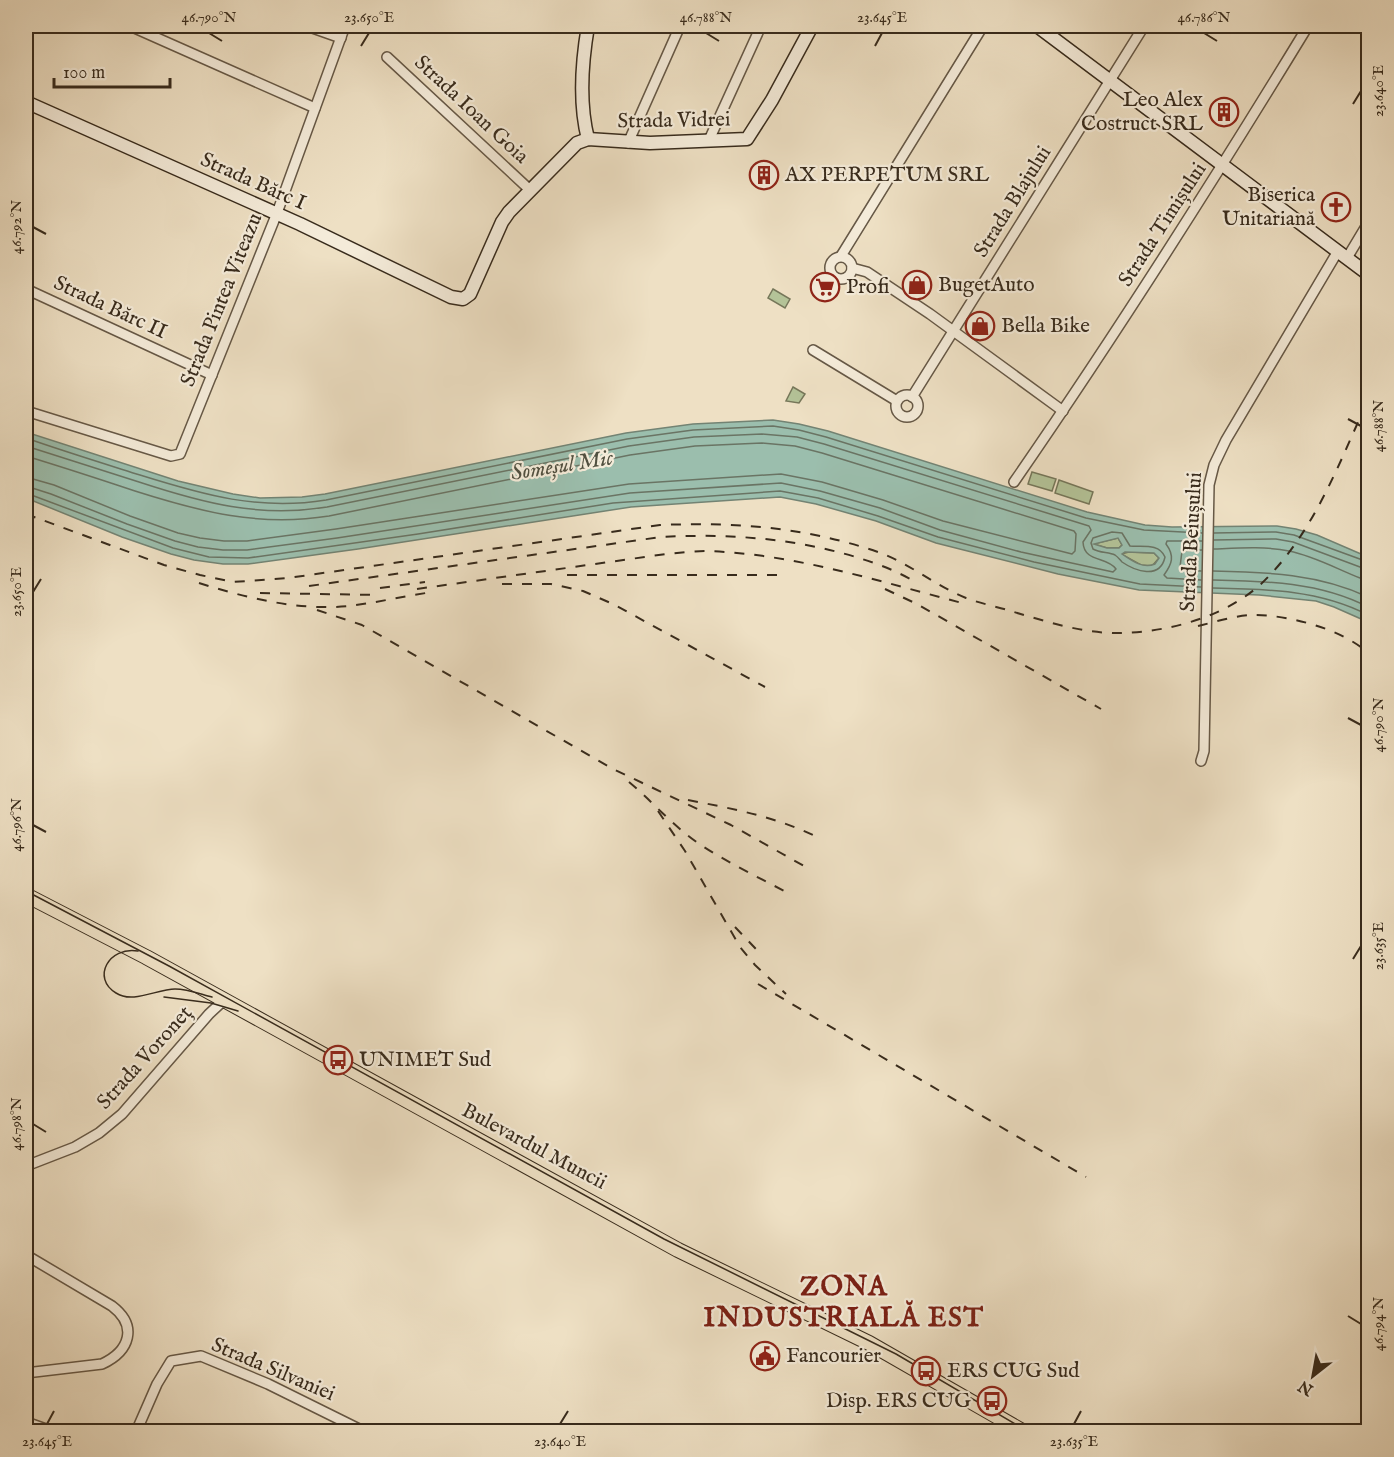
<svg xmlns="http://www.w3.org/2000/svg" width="1394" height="1457" font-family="'IM FELL English',serif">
	<rect width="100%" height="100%" fill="#eee0c4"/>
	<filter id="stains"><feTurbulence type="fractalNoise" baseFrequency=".00333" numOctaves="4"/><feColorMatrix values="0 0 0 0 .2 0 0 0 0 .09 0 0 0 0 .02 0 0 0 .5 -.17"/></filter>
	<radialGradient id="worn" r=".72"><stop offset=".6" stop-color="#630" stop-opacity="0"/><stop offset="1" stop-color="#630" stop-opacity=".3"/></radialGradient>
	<!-- green -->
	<g fill="#b4c398" stroke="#76775a" stroke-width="1.5">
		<polygon points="773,289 790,299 785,308 768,298"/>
		<polygon points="793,387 805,394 799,403 786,401"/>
		<polygon points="1032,472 1056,479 1052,491 1028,484"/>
		<polygon points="1059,480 1093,492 1089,504 1055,493"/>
		<polygon points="1118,538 1122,545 1119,548 1107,548 1093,544"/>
		<polygon points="1129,552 1154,553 1159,558 1152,566 1141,565 1121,554"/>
	</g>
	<!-- water -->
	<path fill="#9bbead" stroke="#738373" stroke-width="1.5" fill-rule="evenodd" d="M 773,420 L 799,424 L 828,431 L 1087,512 L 1145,525 L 1172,527 L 1277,526 L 1296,529 L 1317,535 L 1368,557 L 1368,622 L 1334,607 L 1316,601 L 1259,595 L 1139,590 L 1058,574 L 936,543 L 876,521 L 816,504 L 780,497 L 631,507 L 358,549 L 248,564 L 223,564 L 194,560 L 171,554 L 122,537 L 26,498 L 26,432 L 178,481 L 233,494 L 260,498 L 302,497 L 325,494 L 626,433 L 693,424 ZM 1118,538 L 1122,545 L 1119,548 L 1107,548 L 1094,544 ZM 1125,552 L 1154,553 L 1159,558 L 1155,564 C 1143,569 1132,561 1122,554 Z"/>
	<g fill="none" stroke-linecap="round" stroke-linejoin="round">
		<!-- shore -->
		<g stroke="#6a7464" stroke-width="1.5">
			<path d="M 26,438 C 63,451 102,463 140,475 C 204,495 259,511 326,500 L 627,439 L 693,430 L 773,426 L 799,430 L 826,437 L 1086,518 L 1144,530 L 1202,533"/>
			<path d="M 26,446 C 63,458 101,470 139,482 C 203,503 259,518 327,507 L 629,446 L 694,437 L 762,434 L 797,437 L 824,444 L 1089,526 L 1091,530 L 1083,542 C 1084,563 1107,556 1116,569 L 1113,572 L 1021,552 L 940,530 L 880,508 L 820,491 L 781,483 L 630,493 L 337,538 L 247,550 L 223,550 L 198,547 L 175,541 L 127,524 L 51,494 L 26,486"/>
			<path d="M 26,456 C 62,467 99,479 135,491 C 201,512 259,527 329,516 L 630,455 L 695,446 L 762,443 L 795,446 L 822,453 L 1074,531 L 1076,534 L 1075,551 L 1072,554 L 943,521 L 883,500 L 822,482 L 781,474 L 629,484 L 336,529 L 247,541 L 224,541 L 200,538 L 178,533 L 130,516 L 54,485 L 26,477"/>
			<polyline points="26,493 173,548 209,557 248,558 418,534 613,503 780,491 818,498 878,516 938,537 1034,562 1140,584 1201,587"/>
			<path d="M 1112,532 L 1122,533 L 1130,546 C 1143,547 1159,543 1165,557 C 1160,580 1135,571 1122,562 C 1120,560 1118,557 1115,555 C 1109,552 1100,553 1093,549 L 1091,543 L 1093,538 Z"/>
			<polyline points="1214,533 1276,532 1294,535 1368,562"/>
			<polyline points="1214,540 1276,539 1293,542 1368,570"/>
			<path d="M 1214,549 C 1238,548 1265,546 1289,551 C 1314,556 1337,569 1360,578 L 1368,579"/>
			<polyline points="1201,571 1182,570 1180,567 1182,551 1202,550"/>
			<path d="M 1213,571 C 1267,572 1319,574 1368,597"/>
			<path d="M 1201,580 L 1167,578 L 1164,575 C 1172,564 1175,556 1166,544 L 1167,541 L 1202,541"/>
			<path d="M 1213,580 C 1266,581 1320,582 1368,607"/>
			<path d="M 1213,588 C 1267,589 1320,590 1368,615"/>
		</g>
		<!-- street casing -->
		<g stroke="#665846" stroke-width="12">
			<g id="street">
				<polyline points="130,26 315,108"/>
				<polyline points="307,26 341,38"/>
				<polyline points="387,57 530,190"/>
				<polyline points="709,140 761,26"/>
				<polyline points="628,143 680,26"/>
				<polyline points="841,256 983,26"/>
				<circle cx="841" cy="268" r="11"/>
				<polyline points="1347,258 1368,223"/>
				<polyline points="852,268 867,272 930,314 1063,411"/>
				<polyline points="26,289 212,375"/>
				<polyline points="813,350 897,401"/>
				<circle cx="907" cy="406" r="11"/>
				<polyline points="912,397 1144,26"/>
				<polyline points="26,411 171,456 180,454 277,213 345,26"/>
				<path d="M 1014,482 C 1117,333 1214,180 1308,26"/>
				<polyline points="1201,761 1204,751 1209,485 1214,465 1226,440 1338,251"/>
				<polyline points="26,1166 75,1147 99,1133 122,1114 209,1014 224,1000"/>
				<path d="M 26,1255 L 112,1306 C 138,1326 130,1351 102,1364 L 26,1373"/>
				<polyline points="26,1422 54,1432"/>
				<polyline points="136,1432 157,1384 171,1361 201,1356 268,1384 365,1432"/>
			</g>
		</g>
		<!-- secondary casing -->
		<g stroke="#382b1c" stroke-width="15">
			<g id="secondary">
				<path d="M 588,26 C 582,61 579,104 588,139"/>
				<polyline points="1037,26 1368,274"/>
				<polyline points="26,102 300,224 451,297 463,299 470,294 502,222 509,212 577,143 588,139 650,143 747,139 772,100 812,26"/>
			</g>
		</g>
		<!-- primary casing -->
		<g stroke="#382b1c" stroke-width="16">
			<polyline id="primary" points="26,895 146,957 678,1250 869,1343 1024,1432"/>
		</g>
		<!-- street -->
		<use href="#street" stroke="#f4ebd9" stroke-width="9"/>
		<!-- secondary -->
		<use href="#secondary" stroke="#f4ebd9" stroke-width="12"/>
		<!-- primary -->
		<use href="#primary" stroke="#eee0c4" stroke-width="14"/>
		<!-- tram -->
		<g stroke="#382b1c" stroke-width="1.5">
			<polyline points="26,891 169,966 664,1239 896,1354 1029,1432"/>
			<path d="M 138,951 C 109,946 91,978 116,993 C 133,1004 157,989 175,989 C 188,989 200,994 212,997"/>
			<polyline points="164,997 211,1003 238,1011"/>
		</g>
		<!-- rail -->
		<g stroke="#382b1c" stroke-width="2" stroke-dasharray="10 10" stroke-linecap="butt">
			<path d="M 26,514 L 164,565 L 200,575 L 233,582 L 288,578 L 660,525 C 736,522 805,527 878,552 C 909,563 936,586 966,598 C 982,604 999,607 1014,612 C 1048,622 1085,634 1120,633 C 1172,632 1233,615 1269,576 C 1316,527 1340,461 1368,400"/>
			<polyline points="567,575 777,575"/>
			<path d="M 199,583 C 247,598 298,611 349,606 C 374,603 400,597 426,593"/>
			<polyline points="502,584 551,584 583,591 613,604 765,687"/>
			<path d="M 309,586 L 661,537 C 733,533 806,539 874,563 C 889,568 903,575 916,582"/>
			<polyline points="380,588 425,582"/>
			<path d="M 417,589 L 666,554 C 680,553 694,551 707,551 C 796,554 881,582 966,604"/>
			<polyline points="885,589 917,604 1101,709"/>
			<polyline points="260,593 380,595"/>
			<polyline points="317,610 362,625 613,769 731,825 804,866"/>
			<path d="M 1198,626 C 1215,622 1236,615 1254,615 C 1289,615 1342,629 1368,653"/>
			<path d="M 629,782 C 653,802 672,825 698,843 C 726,862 758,877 788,893"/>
			<path d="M 688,800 C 734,809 778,817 821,839"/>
			<polyline points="658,811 685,851 740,947 755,965 786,994"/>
			<polyline points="735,927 756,949"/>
			<polyline points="758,984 1086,1177"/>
		</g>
	</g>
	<!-- ticks -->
	<path fill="none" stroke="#382b1c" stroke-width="2" d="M 209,33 L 222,41M 706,33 L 719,41M 1204,33 L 1217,41M 361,46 L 369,33M 875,46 L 882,33M 1353,104 L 1361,91M 33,227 L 46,234M 1348,419 L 1361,426M 33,592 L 41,579M 1348,718 L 1361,725M 33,825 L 46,832M 1353,959 L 1361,946M 33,1124 L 46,1132M 1348,1316 L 1361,1324M 47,1424 L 54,1411M 560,1424 L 568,1411M 1074,1424 L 1081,1411"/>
	<!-- icons -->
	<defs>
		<g id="building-ring" transform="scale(1.5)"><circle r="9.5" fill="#f4ebd9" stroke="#8f2418" stroke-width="1.5"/><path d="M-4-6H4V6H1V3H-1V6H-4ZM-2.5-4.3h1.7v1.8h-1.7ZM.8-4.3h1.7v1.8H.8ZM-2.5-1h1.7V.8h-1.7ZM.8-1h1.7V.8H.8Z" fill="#8f2418"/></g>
		<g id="church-ring" transform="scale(1.5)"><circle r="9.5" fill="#f4ebd9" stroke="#8f2418" stroke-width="1.5"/><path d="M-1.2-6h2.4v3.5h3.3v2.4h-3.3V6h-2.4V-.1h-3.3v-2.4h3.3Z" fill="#8f2418"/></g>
		<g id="shop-ring" transform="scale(1.5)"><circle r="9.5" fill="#f4ebd9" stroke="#8f2418" stroke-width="1.5"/><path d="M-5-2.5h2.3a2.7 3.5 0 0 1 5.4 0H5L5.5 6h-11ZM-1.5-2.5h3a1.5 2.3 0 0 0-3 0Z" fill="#8f2418"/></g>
		<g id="supermarket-ring" transform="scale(1.5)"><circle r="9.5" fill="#f4ebd9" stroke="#8f2418" stroke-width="1.5"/><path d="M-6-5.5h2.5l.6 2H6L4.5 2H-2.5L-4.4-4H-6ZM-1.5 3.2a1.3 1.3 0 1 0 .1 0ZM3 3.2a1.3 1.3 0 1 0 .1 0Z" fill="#8f2418"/></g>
		<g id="bus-ring" transform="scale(1.5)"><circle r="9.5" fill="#f4ebd9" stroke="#8f2418" stroke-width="1.5"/><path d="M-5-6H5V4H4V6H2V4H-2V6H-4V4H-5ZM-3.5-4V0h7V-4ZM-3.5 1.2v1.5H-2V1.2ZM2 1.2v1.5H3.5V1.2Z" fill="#8f2418"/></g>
		<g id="civic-ring" transform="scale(1.5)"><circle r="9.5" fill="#f4ebd9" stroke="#8f2418" stroke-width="1.5"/><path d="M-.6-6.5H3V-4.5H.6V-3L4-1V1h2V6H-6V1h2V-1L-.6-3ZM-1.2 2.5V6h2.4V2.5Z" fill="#8f2418"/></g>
	</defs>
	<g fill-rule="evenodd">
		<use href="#building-ring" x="1224" y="112"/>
		<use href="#building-ring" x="764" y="175"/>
		<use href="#church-ring" x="1336" y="207"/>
		<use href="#shop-ring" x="917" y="285"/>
		<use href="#supermarket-ring" x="825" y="287"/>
		<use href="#shop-ring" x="980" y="326"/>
		<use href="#bus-ring" x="338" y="1060"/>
		<use href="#civic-ring" x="765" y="1356"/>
		<use href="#bus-ring" x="926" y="1371"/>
		<use href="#bus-ring" x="992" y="1401"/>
	</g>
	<g text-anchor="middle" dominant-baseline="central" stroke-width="4.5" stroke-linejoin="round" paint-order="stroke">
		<!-- poi labels -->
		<g font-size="21" fill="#382b1c" stroke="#f4ebd9" text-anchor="start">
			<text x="1203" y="100" text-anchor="end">Leo Alex<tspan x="1203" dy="24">Costruct SRL</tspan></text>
			<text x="785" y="175">AX PERPETUM SRL</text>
			<text x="1315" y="195" text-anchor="end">Biserica<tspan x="1315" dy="24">Unitariană</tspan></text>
			<text x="938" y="285">BugetAuto</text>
			<text x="846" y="287">Profi</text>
			<text x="1001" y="326">Bella Bike</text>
			<text x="359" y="1060">UNIMET Sud</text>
			<text x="786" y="1356">Fancourier</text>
			<text x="947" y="1371">ERS CUG Sud</text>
			<text x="971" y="1401" text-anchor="end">Disp. ERS CUG</text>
		</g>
		<!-- street labels -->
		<g font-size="21" fill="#382b1c" stroke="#f4ebd9">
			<text transform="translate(471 110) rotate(43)">Strada Ioan Goia</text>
			<text transform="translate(674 121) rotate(-1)">Strada Vidrei</text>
			<text transform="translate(253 182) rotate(24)">Strada Bărc I</text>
			<text transform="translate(1013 202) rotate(-58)">Strada Blajului</text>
			<text transform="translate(1163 225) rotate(-57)">Strada Timișului</text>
			<text transform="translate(222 300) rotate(-68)">Strada Pintea Viteazu</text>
			<text transform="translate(110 308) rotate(25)">Strada Bărc II</text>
			<text transform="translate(1192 542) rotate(-87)">Strada Beiușului</text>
			<text transform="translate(145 1058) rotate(-48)">Strada Voroneț</text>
			<text transform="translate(534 1147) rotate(28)">Bulevardul Muncii</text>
			<text transform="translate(273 1370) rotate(23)">Strada Silvaniei</text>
		</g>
		<!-- water labels -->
		<g font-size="22" font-style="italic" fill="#515040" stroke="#f4ebd9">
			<text transform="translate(562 466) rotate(-9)">Someșul Mic</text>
		</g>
		<!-- district labels -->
		<g font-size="27" font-weight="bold" letter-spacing="1.5" fill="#7a1f14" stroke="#f4ebd9">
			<text x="844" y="1288">ZONA<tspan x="844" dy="31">INDUSTRIALĂ EST</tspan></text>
		</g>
	</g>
	<!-- margin -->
	<rect width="1394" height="1457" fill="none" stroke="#eee0c4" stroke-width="66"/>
	<!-- north arrow -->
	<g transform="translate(1313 1376) rotate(211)" stroke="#f4ebd9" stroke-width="4.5" paint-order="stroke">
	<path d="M0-4.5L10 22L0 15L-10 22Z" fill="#382b1c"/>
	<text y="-9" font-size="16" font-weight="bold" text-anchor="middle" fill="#382b1c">N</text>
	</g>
	<!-- scale -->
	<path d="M54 78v9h116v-9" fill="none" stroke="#382b1c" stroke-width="3"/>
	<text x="63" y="78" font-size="18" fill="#382b1c" stroke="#f4ebd9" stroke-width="4.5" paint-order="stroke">100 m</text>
	<rect x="33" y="33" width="1328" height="1391" fill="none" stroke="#382b1c" stroke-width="2"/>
	<g font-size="15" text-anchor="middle" fill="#382b1c">
		<text x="209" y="22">46.790°N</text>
		<text x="369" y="22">23.650°E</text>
		<text x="706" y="22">46.788°N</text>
		<text x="882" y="22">23.645°E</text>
		<text x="1204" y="22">46.786°N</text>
		<text transform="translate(1378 91) rotate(-90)" y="5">23.640°E</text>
		<text transform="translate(16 227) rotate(-90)" y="5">46.792°N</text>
		<text transform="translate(1378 426) rotate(-90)" y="5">46.788°N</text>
		<text transform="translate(16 592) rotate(-90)" y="5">23.650°E</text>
		<text transform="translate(1378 725) rotate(-90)" y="5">46.790°N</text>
		<text transform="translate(16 825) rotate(-90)" y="5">46.796°N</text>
		<text transform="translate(1378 946) rotate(-90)" y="5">23.635°E</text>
		<text transform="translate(16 1124) rotate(-90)" y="5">46.798°N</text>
		<text transform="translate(1378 1324) rotate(-90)" y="5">46.794°N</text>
		<text x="47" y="1446">23.645°E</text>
		<text x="560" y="1446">23.640°E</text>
		<text x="1074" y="1446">23.635°E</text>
	</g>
	<rect width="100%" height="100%" filter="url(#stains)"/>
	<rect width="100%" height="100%" fill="url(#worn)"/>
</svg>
